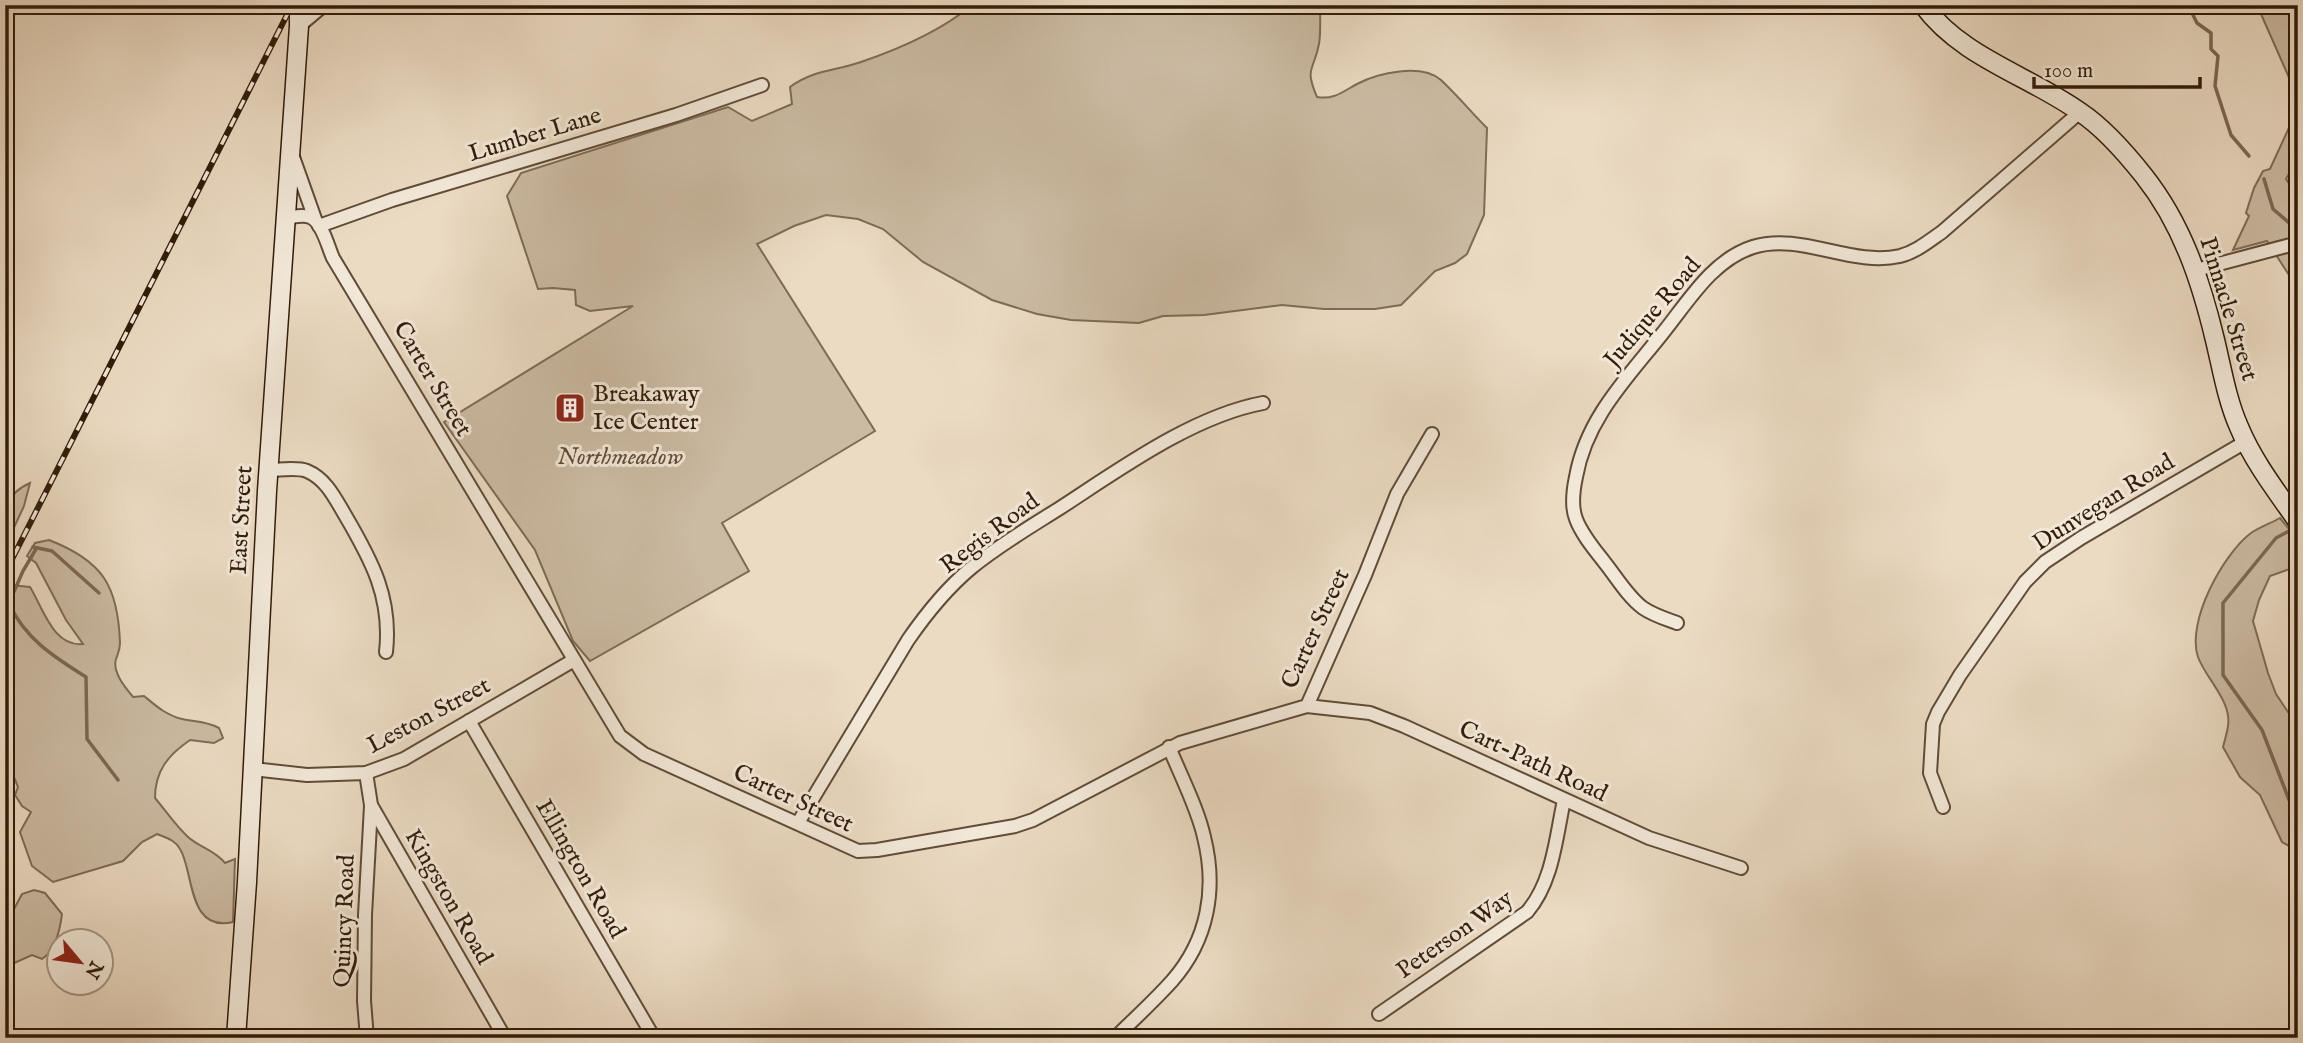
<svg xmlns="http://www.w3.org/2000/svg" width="2303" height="1043" font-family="'IM FELL English',serif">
	<rect width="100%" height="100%" fill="#ebdbc3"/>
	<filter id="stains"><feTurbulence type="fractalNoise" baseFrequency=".00286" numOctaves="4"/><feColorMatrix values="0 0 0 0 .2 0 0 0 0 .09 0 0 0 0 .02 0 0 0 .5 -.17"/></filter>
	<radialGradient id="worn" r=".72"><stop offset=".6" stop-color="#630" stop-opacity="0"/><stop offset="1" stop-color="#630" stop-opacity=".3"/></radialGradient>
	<!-- green -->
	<g fill="#cbbba3" stroke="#7e6c56" stroke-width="2">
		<path d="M 972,5 L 1320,5 C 1320,18 1321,32 1319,44 C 1314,71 1304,67 1317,97 C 1334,100 1342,92 1357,84 C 1378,73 1421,63 1441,80 C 1456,94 1472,113 1487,128 L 1484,215 L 1467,254 L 1455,263 L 1435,271 L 1401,305 L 1375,309 L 1324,309 L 1282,305 L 1204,315 L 1163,316 L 1139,323 L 1071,320 L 1037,314 L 992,300 L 923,262 L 883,229 L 858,219 L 826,215 L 794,226 L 757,244 L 875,431 L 722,523 L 749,571 L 590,661 L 573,641 L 535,550 L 444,422 L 633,306 L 590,311 L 576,305 L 575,290 L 553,288 L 538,289 L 507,196 L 521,173 L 728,107 L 752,121 L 792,104 L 790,87 C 813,70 835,71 861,62 C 899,49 941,31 972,5 Z"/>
		<polygon points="2257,5 2298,5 2298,98"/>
		<polygon points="2298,108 2298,158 2286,179 2298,197 2298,289 2267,241 2233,250 2249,216 2246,213 2254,188 2263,171 2270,169"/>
		<path d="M 30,483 L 24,506 L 5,547 C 5,519 0,496 30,483 Z"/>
		<path d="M 2280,518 L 2298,540 L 2298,566 L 2270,576 L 2259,600 L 2253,621 L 2268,673 L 2276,694 L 2292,718 L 2298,743 L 2298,851 L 2282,842 L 2260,795 L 2240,777 L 2223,747 C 2225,740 2227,733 2228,726 C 2232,701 2206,679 2198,657 C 2186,622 2223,554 2251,533 C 2260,527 2271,523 2280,518 Z"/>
		<path d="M 49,540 C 103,561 118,586 120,643 C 120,650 118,653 116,659 C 112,672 125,687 133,697 L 144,696 C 156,706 166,715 182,719 C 195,722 206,721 219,728 L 223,738 L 214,743 L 190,740 C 168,755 155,771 155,798 C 166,811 175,825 188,837 C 199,847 216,851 225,863 L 235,859 L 233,922 C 187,933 194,871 180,849 C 175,840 167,838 157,834 L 142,842 L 123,861 L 53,882 L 32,866 L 20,832 L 31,812 L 22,806 L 15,795 L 18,787 L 5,755 L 5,594 L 11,585 L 30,587 C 43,608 53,647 83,644 L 66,620 L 36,563 L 27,556 L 35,543 Z"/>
		<path d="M 34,890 L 45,893 L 62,914 C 60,930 56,950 42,959 L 32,955 L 12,964 L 5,964 L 5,926 L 22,894 Z"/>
	</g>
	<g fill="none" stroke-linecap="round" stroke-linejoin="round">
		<!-- stream -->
		<g stroke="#7b6853" stroke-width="3.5">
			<polyline points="2195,5 2192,13 2197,23 2211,33 2211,49 2218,56 2215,86 2231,135 2249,156"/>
			<polyline points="2264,179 2273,209 2294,227"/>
			<polyline points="2291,530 2276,538 2223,603 2223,675 2262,730 2298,823"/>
			<polyline points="5,532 9,536"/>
			<polyline points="33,547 52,551 99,593"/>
			<path d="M 36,549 L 23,571 L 9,603 C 24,638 54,657 86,677 L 87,739 L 118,780"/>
		</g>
		<!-- street casing -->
		<g stroke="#604c38" stroke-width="16">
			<g id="street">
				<polyline points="299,26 324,5"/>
				<polyline points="293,157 315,219"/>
				<path d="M 286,218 C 293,217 303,214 310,217 C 322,221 328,247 333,258 L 620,736 L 644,754 L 858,851 L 877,850 L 1015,826 L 1033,820 L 1180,743 L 1307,706 L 1365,575 L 1397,494 L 1432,434"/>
				<polyline points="319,226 392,200 676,115 762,85"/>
				<polyline points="2196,270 2298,243"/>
				<path d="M 269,470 C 280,470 297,467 307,471 C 326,479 335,498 345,515 C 372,561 392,598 386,652"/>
				<path d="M 1677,623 C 1666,619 1653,615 1643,608 C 1628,597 1617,578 1605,563 C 1595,550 1582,535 1576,519 C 1571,506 1573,491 1576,477 C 1586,419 1627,378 1662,334 C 1688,302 1712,260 1753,247 C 1801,232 1851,267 1900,256 C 1916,252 1929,241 1942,232 L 2080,112"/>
				<polyline points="1307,706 1370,713 1404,726 1649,838 1741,868"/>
				<polyline points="469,721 654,1038"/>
				<polyline points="253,769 307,775 366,773 404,759 574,660"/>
				<polyline points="366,773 371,805 505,1038"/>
				<polyline points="1943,807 1930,773 1933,724 1938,712 1960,675 2025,582 2045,562 2081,538 2247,441"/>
				<path d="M 798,823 L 908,640 C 926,614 947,588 971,568 C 999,545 1030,527 1060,508 C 1120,469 1193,416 1263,403"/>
				<path d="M 1379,1014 L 1527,912 C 1553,882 1556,837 1564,800"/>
				<polyline points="367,1038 364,1001 365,915 371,806"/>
				<path d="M 1115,1038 C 1134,1019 1154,1001 1172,981 C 1208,940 1217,889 1204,837 C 1198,809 1180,774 1169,747"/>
			</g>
		</g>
		<!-- secondary casing -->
		<g stroke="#311c09" stroke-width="21">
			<g id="secondary">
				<path d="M 1923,5 C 1962,58 2028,75 2080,112 C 2104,128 2125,152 2144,176 C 2182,224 2201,281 2215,340 C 2222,369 2227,400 2239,427 C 2253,461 2277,492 2298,522"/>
				<polyline points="236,1038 247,882 267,491 299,26 299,5"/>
			</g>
		</g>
		<!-- street -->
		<use href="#street" stroke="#f2e8d8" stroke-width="12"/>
		<!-- secondary -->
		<use href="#secondary" stroke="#f2e8d8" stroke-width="18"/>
		<!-- rail casing -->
		<g stroke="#311c09" stroke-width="6">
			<polyline id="rail" points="5,573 292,5"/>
		</g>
		<!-- rail -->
		<use href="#rail" stroke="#f2e8d8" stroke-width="3.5" stroke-dasharray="10" stroke-linecap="butt"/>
	</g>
	<!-- icons -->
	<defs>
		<g id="building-square" transform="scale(1.575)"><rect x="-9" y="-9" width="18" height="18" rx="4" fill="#8f2418" stroke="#f2e8d8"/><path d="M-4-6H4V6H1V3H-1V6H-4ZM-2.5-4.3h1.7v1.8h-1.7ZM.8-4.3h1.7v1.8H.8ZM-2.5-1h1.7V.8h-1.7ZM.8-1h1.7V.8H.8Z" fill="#fff"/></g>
	</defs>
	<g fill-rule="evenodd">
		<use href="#building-square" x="570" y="408"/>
	</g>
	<g text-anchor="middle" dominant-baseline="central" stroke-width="6" stroke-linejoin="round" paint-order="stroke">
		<!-- street labels -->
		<g font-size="24" fill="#311c09" stroke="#f2e8d8">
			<text transform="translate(535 135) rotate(-17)">Lumber Lane</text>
			<text transform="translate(2228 309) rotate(73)">Pinnacle Street</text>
			<text transform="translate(1653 313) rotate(-50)">Judique Road</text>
			<text transform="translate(432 379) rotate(59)">Carter Street</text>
			<text transform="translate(2104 503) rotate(-32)">Dunvegan Road</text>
			<text transform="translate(242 520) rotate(-87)">East Street</text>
			<text transform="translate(990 534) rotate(-37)">Regis Road</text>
			<text transform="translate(1316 629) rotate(-65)">Carter Street</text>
			<text transform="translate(429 716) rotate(-28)">Leston Street</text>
			<text transform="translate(1533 762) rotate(25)">Cart-Path Road</text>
			<text transform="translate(793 799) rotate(25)">Carter Street</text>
			<text transform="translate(580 869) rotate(60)">Ellington Road</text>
			<text transform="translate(448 897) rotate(60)">Kingston Road</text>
			<text transform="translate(345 921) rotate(-88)">Quincy Road</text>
			<text transform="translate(1455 935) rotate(-35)">Peterson Way</text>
		</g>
		<!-- poi labels -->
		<g font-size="24" fill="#311c09" stroke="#f2e8d8" text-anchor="start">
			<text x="593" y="394">Breakaway<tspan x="593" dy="28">Ice Center</tspan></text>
		</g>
		<!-- park labels -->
		<g font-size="24" font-style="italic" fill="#5f4c37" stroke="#f2e8d8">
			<text x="620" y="457">Northmeadow</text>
		</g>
	</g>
	<!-- margin -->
	<rect width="2303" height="1043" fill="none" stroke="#ebdbc3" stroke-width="28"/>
	<rect x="7" y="7" width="2289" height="1029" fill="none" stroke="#311c09" stroke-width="3.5"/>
	<rect x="14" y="14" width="2275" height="1015" fill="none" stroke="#311c09" stroke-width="2"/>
	<!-- north arrow -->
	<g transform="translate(80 962) rotate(119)"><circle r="33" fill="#f2e8d8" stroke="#a59685" stroke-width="2"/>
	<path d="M0-5L12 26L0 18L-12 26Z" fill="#8f2418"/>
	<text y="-10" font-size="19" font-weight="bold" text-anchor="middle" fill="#311c09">N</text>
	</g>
	<!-- scale -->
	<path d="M2034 77v10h166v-10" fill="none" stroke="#311c09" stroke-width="3.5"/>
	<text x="2044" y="77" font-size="21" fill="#311c09" stroke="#f2e8d8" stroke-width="5" paint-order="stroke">100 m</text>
	<rect width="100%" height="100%" filter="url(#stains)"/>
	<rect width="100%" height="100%" fill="url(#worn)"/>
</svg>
